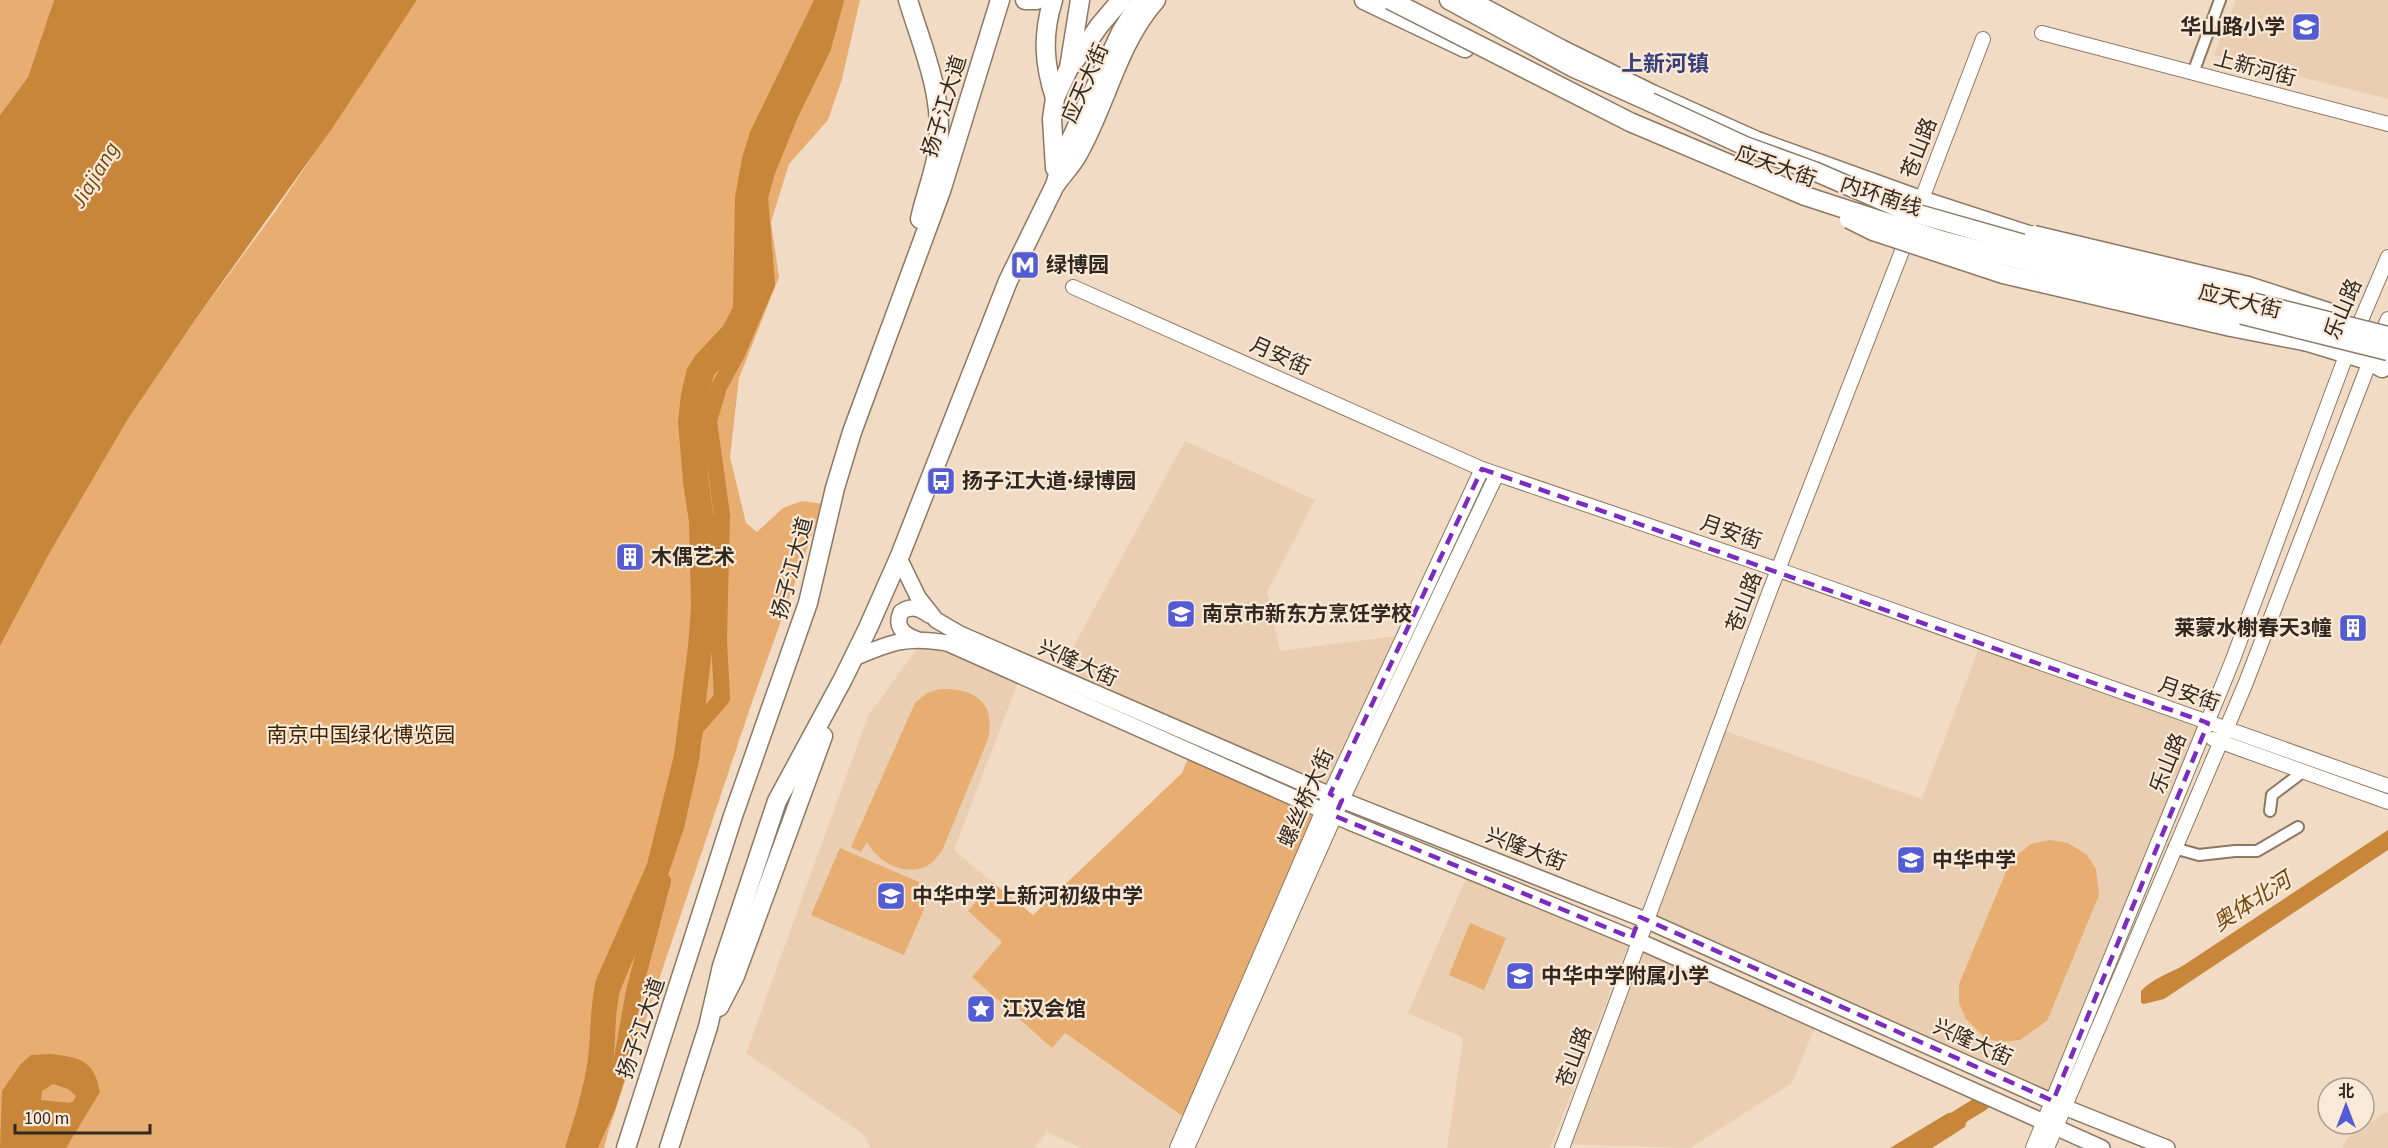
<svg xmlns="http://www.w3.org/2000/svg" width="2388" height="1148" font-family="'Source Sans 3','Noto Sans SC',sans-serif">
	<rect width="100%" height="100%" fill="#f2dbc4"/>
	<!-- built -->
	<g fill="#eaceb2">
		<polygon points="2236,0 2388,0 2388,99 2214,55"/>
		<polygon points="1185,441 1315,500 1267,592 1280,651 1403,635 1416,641 1342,800 1057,677"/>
		<polygon points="924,639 1020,677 954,850 992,882 968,911 1002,942 1052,1048 1064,1033 1197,1126 1187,1148 1081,1148 1047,1132 1034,1148 871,1148 863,1134 746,1053 868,716"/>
		<polygon points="1981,642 2208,723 2052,1103 1648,921 1719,729 1922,799"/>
		<polygon points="1469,871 1631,939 1550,1148 1447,1148 1463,1038 1408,1013"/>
		<polygon points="1639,942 1817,1022 1792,1083 1690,1148 1564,1144"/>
		<polygon points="2388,1111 2388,1148 2342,1148 2347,1139"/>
	</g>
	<!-- green -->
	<g fill="#e8ae71">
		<polygon points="0,0 54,0 28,77 0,115"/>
		<polygon points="417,0 860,0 842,79 828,120 789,164 771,222 779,277 739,378 730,457 746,523 757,532 783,508 802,501 823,504 752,702 609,1129 604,1148 0,1148 0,646 49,554 128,419 193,323 277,209"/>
		<path d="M 940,689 C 974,688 996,701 988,739 L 942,851 C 937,857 932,864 925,867 C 902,876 877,861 867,842 L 861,852 L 851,847 L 915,703 L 927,693 Z"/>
		<polygon points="1191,751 1323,810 1188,1120 1065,1033 1052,1048 972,977 1002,942 968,911 992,882 1033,915 1182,773"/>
		<polygon points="2050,840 2068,843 2087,855 2096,869 2099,895 2047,1021 2020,1040 2003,1042 1986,1039 1966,1019 1959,1003 1959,984 2011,860 2031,844"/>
		<polygon points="840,848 933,888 904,955 811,915"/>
		<polygon points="1470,923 1506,938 1484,990 1449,975"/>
	</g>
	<!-- water -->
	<g fill="#c8863a" fill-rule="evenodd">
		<polygon points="54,0 417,0 333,127 193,323 128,419 49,554 0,646 0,115 28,77"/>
		<path d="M 814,0 L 844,0 L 817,51 L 774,144 L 767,167 L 760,201 L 760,303 L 756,319 L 743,345 L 714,375 L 707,400 L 704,423 L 708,477 L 714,518 L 717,607 L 699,761 L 684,828 L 666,881 L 620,991 C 614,1016 616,1041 613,1066 C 608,1094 600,1121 592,1148 L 565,1148 C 574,1119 584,1089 588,1058 C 591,1032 590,1006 596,980 L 647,864 L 674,755 L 688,647 L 691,607 L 689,522 L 683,482 L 678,422 L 681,394 L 687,369 L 695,356 L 723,326 L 733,307 L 735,197 L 742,158 L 750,132 Z"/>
		<path d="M 2388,830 L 2388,850 L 2164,999 L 2144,1004 L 2141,1003 L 2141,991 C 2152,979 2170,973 2184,965 Z"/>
		<path d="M 50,1054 C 80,1057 94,1060 100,1092 L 66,1148 L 0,1148 L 2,1091 L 20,1065 L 31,1055 ZM 53,1084 L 68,1089 L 76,1096 L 74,1101 L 69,1103 L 41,1100 L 42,1091 Z"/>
		<polygon points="1969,1112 1965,1127 1932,1148 1890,1148 1948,1113"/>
	</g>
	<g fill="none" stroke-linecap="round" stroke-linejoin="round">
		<!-- river -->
		<g stroke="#c8863a" stroke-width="16">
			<polyline points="694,736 696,728 722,698 719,640 722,515 709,421 719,387 737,354 767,284 760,197 767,172 791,113 823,48 836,0"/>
			<polyline points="1951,1122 1982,1103"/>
			<polyline points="589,1148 608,1106 621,1064 634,991 663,881"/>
		</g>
		<!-- minor casing -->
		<g stroke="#8c7863" stroke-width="14">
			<g id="minor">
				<polyline points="2193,73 2220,0"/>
				<polyline points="2270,811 2272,795 2304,771"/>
				<polyline points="2174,848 2199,855 2235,851 2257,851 2298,827"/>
			</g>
		</g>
		<!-- tertiary casing -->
		<g stroke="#8c7863" stroke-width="16">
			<g id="tertiary">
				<polyline points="2042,33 2388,124"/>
				<polyline points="1918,209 1983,39"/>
				<polyline points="1073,287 1482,469 1779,570 2388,786"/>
				<polyline points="2213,739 2388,802"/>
				<polyline points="1177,1148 1330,794 1482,469"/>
				<polyline points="1187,1148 1342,800 1497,474"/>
				<polyline points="1562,1148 1769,593 1909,233"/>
				<polyline points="2033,1148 2232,662 2347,353 2388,257"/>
				<polyline points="2047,1148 2245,685 2370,361 2388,319"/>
			</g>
		</g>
		<!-- secondary casing -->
		<g stroke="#8c7863" stroke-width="18">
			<g id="secondary">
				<polyline points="899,558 918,597 936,620 960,634 1342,800 1648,921 2064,1107 2167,1148"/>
				<path d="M 916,639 C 902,634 895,626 901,612 C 911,605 920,608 929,615"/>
				<path d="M 854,658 C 891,642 907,636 947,643 L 1335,816 L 1632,938 L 2102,1148"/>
			</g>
		</g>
		<!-- primary casing -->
		<g stroke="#8c7863" stroke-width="21">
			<g id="primary">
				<polyline points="1364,0 1465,48"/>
				<polyline points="1469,0 1561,49 1652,94 1757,141 1912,197 2047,241"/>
				<path d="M 1056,184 C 1063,174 1073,164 1078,154 C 1107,103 1117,44 1156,0"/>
				<polyline points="2298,339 2370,361 2382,368"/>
			</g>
		</g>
		<!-- trunk casing -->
		<g stroke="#8c7863" stroke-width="21">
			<g id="trunk">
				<path d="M 908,0 C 923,49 944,95 938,148 C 935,172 925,195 920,219"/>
				<polyline points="1025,0 1037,0"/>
				<path d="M 1053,0 C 1042,35 1044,64 1055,98"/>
				<polyline points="1449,0 1574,68 1650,102"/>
				<polyline points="1072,65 1099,26 1121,0"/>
				<polyline points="1055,168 1052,119 1055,98 1069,68 1080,0"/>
				<polyline points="2248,286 2337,315"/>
				<polyline points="2231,327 2314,343"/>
				<polyline points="2370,361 2388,366"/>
				<polyline points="719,1007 735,976 823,736"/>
				<polyline points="626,1148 733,816 808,603 835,488 852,432 941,191 1000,0"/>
				<polyline points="669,1148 708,1027 722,966 777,801 843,679 868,628 899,558 1008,281 1055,185 1064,154 1121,32 1141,0"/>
			</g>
		</g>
		<!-- minor -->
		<use href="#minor" stroke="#fff" stroke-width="10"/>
		<!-- tertiary -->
		<use href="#tertiary" stroke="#fff" stroke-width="14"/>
		<!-- secondary -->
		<use href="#secondary" stroke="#fff" stroke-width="15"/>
		<!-- primary -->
		<use href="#primary" stroke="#fff" stroke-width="18"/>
		<!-- trunk -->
		<use href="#trunk" stroke="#fff" stroke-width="18"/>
		<!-- trunk-bridge casing -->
		<g stroke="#8c7863" stroke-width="21" stroke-linecap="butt">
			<g id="trunk-bridge">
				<polyline points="1390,0 1630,122 1805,196 1944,241 2388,351"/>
				<polyline points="1650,102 1745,146 1814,171 1904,210 2059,254 2388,336"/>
				<polyline points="1849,219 1873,231 2003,274 2231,327"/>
				<polyline points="2034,235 2248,286"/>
			</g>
		</g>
		<!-- trunk-bridge -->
		<use href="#trunk-bridge" stroke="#fff" stroke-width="18"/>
	</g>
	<!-- marked area -->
	<path fill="none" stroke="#7b2cbf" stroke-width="4.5" stroke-dasharray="12 8" stroke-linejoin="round" d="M 1482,469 L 2208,723 L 2053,1101 L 1640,917 L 1632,938 L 1335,816 L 1342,800 L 1330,794 Z"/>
	<!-- icons -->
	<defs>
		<g id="school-square" transform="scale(1.5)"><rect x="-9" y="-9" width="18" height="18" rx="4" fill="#535cd3" stroke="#fbe9d7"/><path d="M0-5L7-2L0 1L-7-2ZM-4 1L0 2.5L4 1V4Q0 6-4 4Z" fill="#fff"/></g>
		<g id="metro-square" transform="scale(1.5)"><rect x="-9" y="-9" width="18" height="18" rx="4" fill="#535cd3" stroke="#fbe9d7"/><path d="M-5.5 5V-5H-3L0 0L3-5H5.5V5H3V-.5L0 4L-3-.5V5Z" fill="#fff"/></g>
		<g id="bus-square" transform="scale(1.5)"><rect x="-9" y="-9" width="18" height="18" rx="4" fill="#535cd3" stroke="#fbe9d7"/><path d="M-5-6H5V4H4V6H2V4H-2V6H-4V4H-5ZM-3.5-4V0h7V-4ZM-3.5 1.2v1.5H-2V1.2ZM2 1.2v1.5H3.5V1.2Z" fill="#fff"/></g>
		<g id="building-square" transform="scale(1.5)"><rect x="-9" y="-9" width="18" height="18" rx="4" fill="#535cd3" stroke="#fbe9d7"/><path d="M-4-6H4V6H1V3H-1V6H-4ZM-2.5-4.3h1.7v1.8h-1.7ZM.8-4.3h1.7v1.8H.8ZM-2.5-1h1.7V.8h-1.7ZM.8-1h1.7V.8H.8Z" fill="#fff"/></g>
		<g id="sight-square" transform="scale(1.5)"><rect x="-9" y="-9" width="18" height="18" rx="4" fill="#535cd3" stroke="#fbe9d7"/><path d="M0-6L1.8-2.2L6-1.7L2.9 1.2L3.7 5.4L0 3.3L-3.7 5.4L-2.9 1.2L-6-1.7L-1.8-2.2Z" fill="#fff"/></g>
	</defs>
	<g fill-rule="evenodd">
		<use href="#school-square" x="2306" y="27"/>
		<use href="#metro-square" x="1025" y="265"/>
		<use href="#bus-square" x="941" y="481"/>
		<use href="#building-square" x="630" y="557"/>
		<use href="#school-square" x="1181" y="614"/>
		<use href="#building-square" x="2353" y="628"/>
		<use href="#school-square" x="1911" y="860"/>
		<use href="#school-square" x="891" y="896"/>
		<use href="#school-square" x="1520" y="976"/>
		<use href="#sight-square" x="981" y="1009"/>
	</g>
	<g text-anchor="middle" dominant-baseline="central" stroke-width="4.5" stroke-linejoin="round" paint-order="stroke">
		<!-- poi labels -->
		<g font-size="21" font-weight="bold" fill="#312920" stroke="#fbe9d7" text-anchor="start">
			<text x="2285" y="27" text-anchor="end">华山路小学</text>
			<text x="1046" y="265">绿博园</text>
			<text x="962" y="481">扬子江大道·绿博园</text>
			<text x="651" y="557">木偶艺术</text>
			<text x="1202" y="614">南京市新东方烹饪学校</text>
			<text x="2332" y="628" text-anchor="end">莱蒙水榭春天3幢</text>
			<text x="1932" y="860">中华中学</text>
			<text x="912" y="896">中华中学上新河初级中学</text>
			<text x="1541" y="976">中华中学附属小学</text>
			<text x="1002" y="1009">江汉会馆</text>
		</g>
		<!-- street labels -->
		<g font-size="21" fill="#312920" stroke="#fbe9d7">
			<text transform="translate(2255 68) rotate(15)">上新河街</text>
			<text transform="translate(1085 83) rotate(-66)">应天大街</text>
			<text transform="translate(944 106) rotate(-73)">扬子江大道</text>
			<text transform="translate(1919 148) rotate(-69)">苍山路</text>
			<text transform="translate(1776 166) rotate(20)">应天大街</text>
			<text transform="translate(1881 196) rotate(18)">内环南线</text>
			<text transform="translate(2240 301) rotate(14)">应天大街</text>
			<text transform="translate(2343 309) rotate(-67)">乐山路</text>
			<text transform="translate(1280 356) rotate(24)">月安街</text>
			<text transform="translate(1731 532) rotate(19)">月安街</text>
			<text transform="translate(792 568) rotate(-75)">扬子江大道</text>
			<text transform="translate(1744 602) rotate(-69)">苍山路</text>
			<text transform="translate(1078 663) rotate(24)">兴隆大街</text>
			<text transform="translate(2189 694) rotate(19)">月安街</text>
			<text transform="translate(2168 763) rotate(-68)">乐山路</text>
			<text transform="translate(1306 798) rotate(-66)">螺丝桥大街</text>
			<text transform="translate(1526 849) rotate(21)">兴隆大街</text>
			<text transform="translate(641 1028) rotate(-71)">扬子江大道</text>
			<text transform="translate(1973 1042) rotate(24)">兴隆大街</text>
			<text transform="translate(1574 1057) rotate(-70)">苍山路</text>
		</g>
		<!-- park labels -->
		<g font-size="21" fill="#402504" stroke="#fbe9d7">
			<text x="361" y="735">南京中国绿化博览园</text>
		</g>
		<!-- neighbourhood labels -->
		<g font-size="22" font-weight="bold" fill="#373f7a" stroke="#fbe9d7">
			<text x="1665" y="64">上新河镇</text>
		</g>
		<!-- water labels -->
		<g font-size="22" font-style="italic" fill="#74470d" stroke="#fbe9d7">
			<text transform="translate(95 175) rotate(-59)">Jiajiang</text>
			<text transform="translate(2252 902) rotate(-33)">奥体北河</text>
		</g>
	</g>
	<!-- north arrow -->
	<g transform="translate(2346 1106)"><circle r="28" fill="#fbe9d7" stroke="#aa9c8e" stroke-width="1.5"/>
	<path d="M0-4.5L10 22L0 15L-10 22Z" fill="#535cd3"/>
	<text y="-9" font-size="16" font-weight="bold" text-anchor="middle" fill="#312920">北</text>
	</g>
	<!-- scale -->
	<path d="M15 1124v9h135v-9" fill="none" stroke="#312920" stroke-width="3"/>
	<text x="24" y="1124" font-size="18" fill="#312920" stroke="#fbe9d7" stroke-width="4.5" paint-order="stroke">100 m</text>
</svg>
